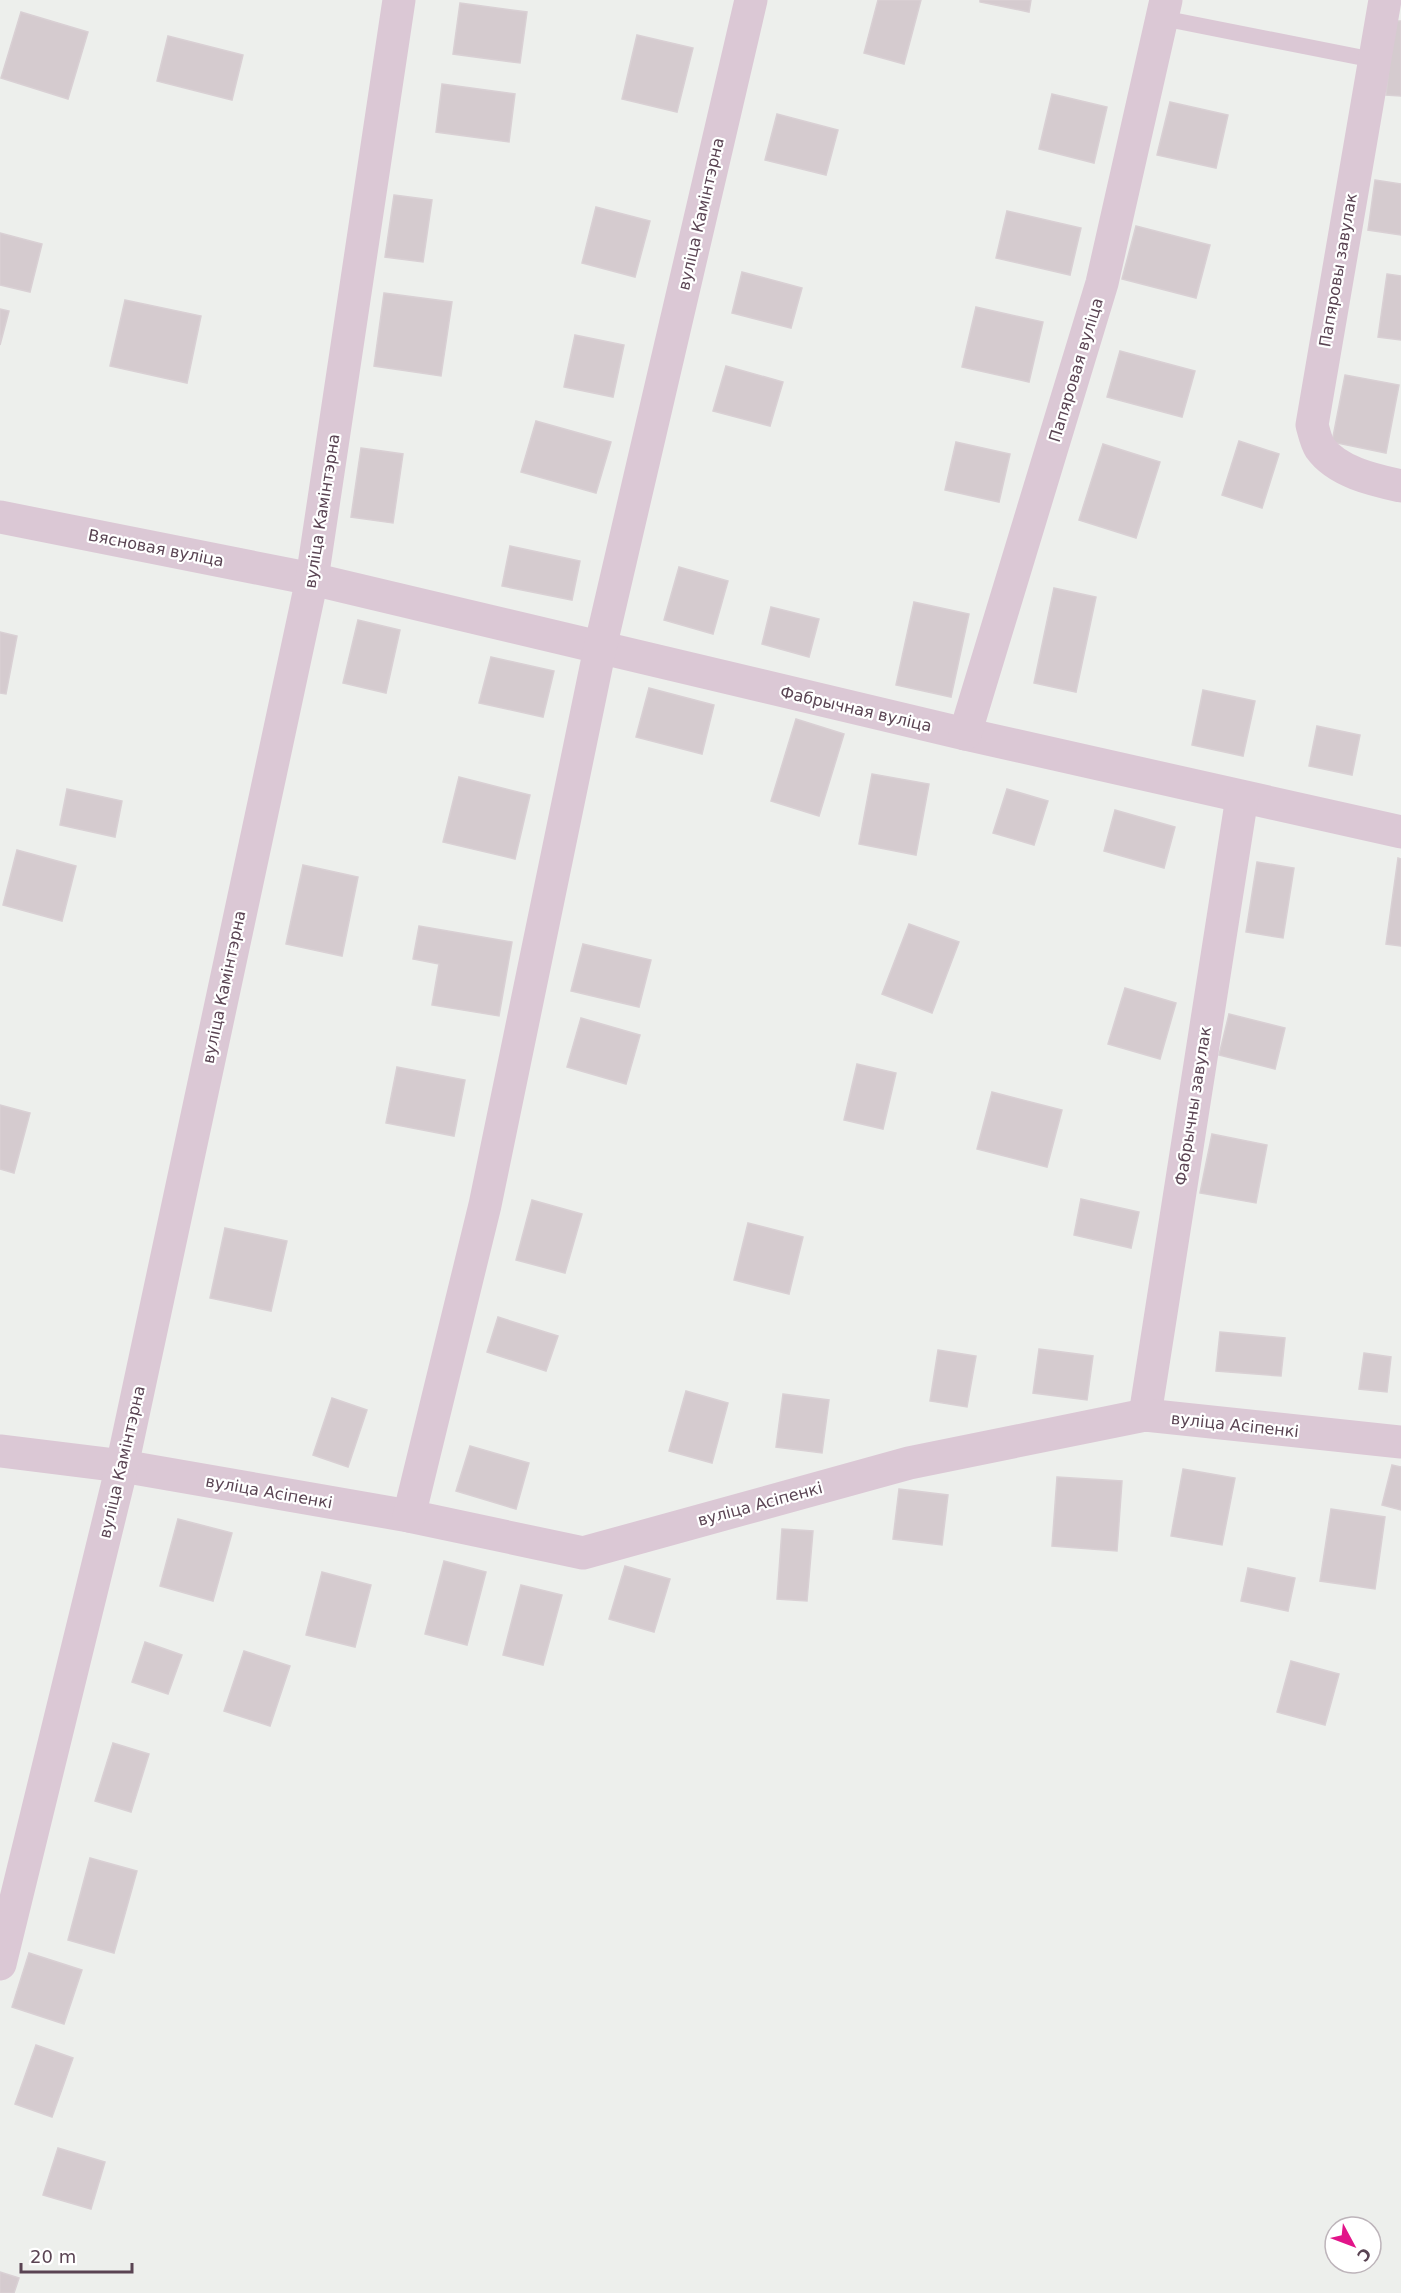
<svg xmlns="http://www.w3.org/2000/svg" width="1401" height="2293" font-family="'DejaVu Sans',sans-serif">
	<rect width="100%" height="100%" fill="#edefec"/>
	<!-- building -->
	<g fill="#d5cbcf" stroke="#d9d0d4" stroke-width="1.5">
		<polygon points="878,0 921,0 904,64 864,53"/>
		<polygon points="980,0 1031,0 1029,12 980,2"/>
		<polygon points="460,3 527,12 520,63 453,54"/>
		<polygon points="21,12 88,32 68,99 1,78"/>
		<polygon points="1394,21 1401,21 1401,96 1386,95"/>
		<polygon points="637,35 693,48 677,112 622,99"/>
		<polygon points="168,36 243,55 232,100 157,81"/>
		<polygon points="442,84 515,94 509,142 436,132"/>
		<polygon points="1052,94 1107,107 1094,163 1039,149"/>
		<polygon points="1170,102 1228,115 1216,168 1157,155"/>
		<polygon points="777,114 838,130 826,175 765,160"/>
		<polygon points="1375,180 1401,184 1401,235 1368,230"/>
		<polygon points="394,195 432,200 423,262 385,257"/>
		<polygon points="596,207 650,221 635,277 582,263"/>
		<polygon points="1007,211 1081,228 1070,275 996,258"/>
		<polygon points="1136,226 1210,245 1196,298 1122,279"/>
		<polygon points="0,233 42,244 30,292 0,285"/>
		<polygon points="742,272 802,288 791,328 732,313"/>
		<polygon points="1387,274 1401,276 1401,340 1378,337"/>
		<polygon points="384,293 452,302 441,376 374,366"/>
		<polygon points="125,300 201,316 187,383 110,366"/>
		<polygon points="976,307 1043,322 1029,382 962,367"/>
		<polygon points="0,309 9,311 0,345"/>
		<polygon points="575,335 624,345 613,397 564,387"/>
		<polygon points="1120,351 1195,371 1182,417 1107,397"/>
		<polygon points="726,366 783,382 770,426 713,411"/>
		<polygon points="1345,375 1399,385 1386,453 1332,442"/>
		<polygon points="536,421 611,442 596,493 521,472"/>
		<polygon points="1239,441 1279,454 1262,508 1222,495"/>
		<polygon points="956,442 1010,454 999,502 945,490"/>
		<polygon points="1103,444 1160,462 1136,538 1079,520"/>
		<polygon points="361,448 403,454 393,523 351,517"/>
		<polygon points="510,546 580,561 572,600 502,586"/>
		<polygon points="679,567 728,581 713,634 664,620"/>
		<polygon points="1054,588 1096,597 1076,692 1034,683"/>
		<polygon points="914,602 969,614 951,697 896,685"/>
		<polygon points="771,607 819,619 809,657 762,644"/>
		<polygon points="358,620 400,630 386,693 343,683"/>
		<polygon points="0,632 17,636 6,694 0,693"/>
		<polygon points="491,657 554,671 543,717 479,703"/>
		<polygon points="649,688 714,705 702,754 636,737"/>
		<polygon points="1203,690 1255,701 1243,756 1192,745"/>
		<polygon points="796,719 844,734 819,816 771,801"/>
		<polygon points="1317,726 1360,735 1352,775 1309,766"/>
		<polygon points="872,774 929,784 916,855 859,844"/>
		<polygon points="459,777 530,795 515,859 443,842"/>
		<polygon points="67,789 122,801 115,837 60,825"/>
		<polygon points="1007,789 1048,801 1034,845 993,833"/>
		<polygon points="1115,810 1175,827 1164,868 1104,851"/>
		<polygon points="17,850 76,866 62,921 3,905"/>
		<polygon points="1398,858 1401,859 1401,946 1386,944"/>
		<polygon points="1257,862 1294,868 1283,938 1246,932"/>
		<polygon points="303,865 358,877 342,956 286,944"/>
		<polygon points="909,924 959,942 932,1013 882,994"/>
		<polygon points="419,926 512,942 499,1016 432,1005 439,964 413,959"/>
		<polygon points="583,944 651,960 639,1007 571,991"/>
		<polygon points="1125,988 1176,1003 1160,1059 1108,1044"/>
		<polygon points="1229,1014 1285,1028 1275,1069 1219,1055"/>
		<polygon points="581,1018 640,1035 626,1084 567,1067"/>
		<polygon points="857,1064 896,1073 883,1129 844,1120"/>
		<polygon points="397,1067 465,1080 454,1136 386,1123"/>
		<polygon points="992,1092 1062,1110 1047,1167 977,1149"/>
		<polygon points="0,1105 30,1113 14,1173 0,1169"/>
		<polygon points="1212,1134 1267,1145 1256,1203 1200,1193"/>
		<polygon points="1081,1199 1139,1212 1131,1248 1074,1235"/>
		<polygon points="532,1200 582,1214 565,1273 516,1260"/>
		<polygon points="748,1223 803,1237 789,1294 734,1280"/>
		<polygon points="225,1228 287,1241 271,1311 210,1298"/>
		<polygon points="498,1317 558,1336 546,1371 487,1352"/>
		<polygon points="1220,1332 1285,1338 1281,1376 1216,1371"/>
		<polygon points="1039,1349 1093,1356 1087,1400 1033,1393"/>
		<polygon points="938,1350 976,1356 967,1407 930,1401"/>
		<polygon points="1364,1353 1391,1357 1387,1392 1359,1389"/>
		<polygon points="686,1391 728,1403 712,1463 669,1451"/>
		<polygon points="783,1394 829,1400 822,1453 776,1447"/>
		<polygon points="332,1398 367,1410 348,1467 313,1455"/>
		<polygon points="470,1446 529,1463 516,1509 456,1491"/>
		<polygon points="1392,1465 1401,1467 1401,1510 1382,1505"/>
		<polygon points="1183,1469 1235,1478 1222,1545 1171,1536"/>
		<polygon points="1057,1477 1122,1481 1117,1551 1052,1546"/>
		<polygon points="899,1489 948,1495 942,1545 893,1539"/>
		<polygon points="1331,1509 1385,1517 1375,1589 1320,1581"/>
		<polygon points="178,1519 232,1533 213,1601 160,1586"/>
		<polygon points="782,1529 813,1531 807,1601 777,1599"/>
		<polygon points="444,1561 486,1572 467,1645 425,1634"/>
		<polygon points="625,1566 670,1579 654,1632 609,1619"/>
		<polygon points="1248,1568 1295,1578 1288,1611 1241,1601"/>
		<polygon points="322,1572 371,1585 355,1647 306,1635"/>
		<polygon points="521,1585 562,1595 543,1665 503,1655"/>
		<polygon points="145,1642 182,1655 168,1694 132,1682"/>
		<polygon points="244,1651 290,1666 270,1726 224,1711"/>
		<polygon points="1291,1661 1339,1674 1325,1725 1277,1712"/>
		<polygon points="113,1743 149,1754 131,1812 95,1801"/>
		<polygon points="90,1858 137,1871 114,1953 68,1940"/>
		<polygon points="29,1953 82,1970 64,2024 12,2007"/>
		<polygon points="36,2045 73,2058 52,2117 15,2104"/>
		<polygon points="58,2148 105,2162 91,2209 43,2195"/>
		<polygon points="0,2272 19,2278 14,2293 0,2293"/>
	</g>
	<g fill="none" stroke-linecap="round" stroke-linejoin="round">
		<!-- lane -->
		<polyline stroke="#dbc8d5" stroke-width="16" points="1162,18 1374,60"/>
		<!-- street -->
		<g stroke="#dbc8d5" stroke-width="33">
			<path d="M 1385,0 L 1312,425 C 1314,432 1316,442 1320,448 C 1337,472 1374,480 1401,486"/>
			<polyline points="0,517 312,579 965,734 1401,832"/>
			<polyline points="965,734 1102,283 1166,0"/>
			<polyline points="1145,1415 1242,797"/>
			<polyline points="0,1451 122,1466 409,1516 583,1553 909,1463 1145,1415 1401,1442"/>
			<polyline points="409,1516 485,1205 600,648 751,0"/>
			<polyline points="0,1964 122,1466 312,579 399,0"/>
		</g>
	</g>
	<g text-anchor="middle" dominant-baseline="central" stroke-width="4.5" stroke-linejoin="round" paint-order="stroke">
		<!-- street labels -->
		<g font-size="16" fill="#5a4453" stroke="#fff">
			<text transform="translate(701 214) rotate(-77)">вуліца Камінтэрна</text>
			<text transform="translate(1338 270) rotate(-80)">Папяровы завулак</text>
			<text transform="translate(1076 370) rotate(-73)">Папяровая вуліца</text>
			<text transform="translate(322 511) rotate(-81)">вуліца Камінтэрна</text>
			<text transform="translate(156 548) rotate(11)">Вясновая вуліца</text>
			<text transform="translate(856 709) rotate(13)">Фабрычная вуліца</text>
			<text transform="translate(224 987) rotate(-78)">вуліца Камінтэрна</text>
			<text transform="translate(1193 1106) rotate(-81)">Фабрычны завулак</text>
			<text transform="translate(1235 1425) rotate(6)">вуліца Асіпенкі</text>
			<text transform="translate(122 1462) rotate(-77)">вуліца Камінтэрна</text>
			<text transform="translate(269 1492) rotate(10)">вуліца Асіпенкі</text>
			<text transform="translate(760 1504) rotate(-15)">вуліца Асіпенкі</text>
		</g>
	</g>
	<!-- north arrow -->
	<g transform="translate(1353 2245) rotate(131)"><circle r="28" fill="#ffffff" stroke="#bdb4ba" stroke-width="1.5"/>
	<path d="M0-4.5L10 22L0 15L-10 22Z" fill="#e21489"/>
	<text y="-9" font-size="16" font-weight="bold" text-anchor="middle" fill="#5a4453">С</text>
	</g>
	<!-- scale -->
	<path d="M21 2263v9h111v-9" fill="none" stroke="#5a4453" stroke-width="3"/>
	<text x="30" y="2263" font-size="18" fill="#5a4453" stroke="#ffffff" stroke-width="4.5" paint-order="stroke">20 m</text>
</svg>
